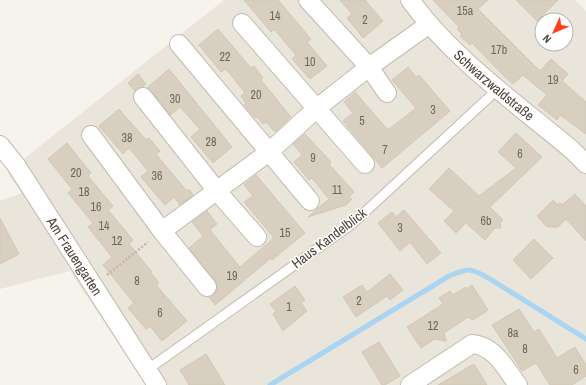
<svg xmlns="http://www.w3.org/2000/svg" width="586" height="385" font-family="'Archivo Narrow',sans-serif">
	<rect width="100%" height="100%" fill="#f6f3ec"/>
	<!-- residential -->
	<path fill="#eae5da" fill-rule="evenodd" d="M 224,0 L 575,0 L 586,11 L 586,385 L 146,385 L 70,271 L 0,289 L 0,201 L 22,193 L 8,174 L 16,165 ZM 542,20 L 566,20 L 566,44 L 542,44 Z"/>
	<g fill="none" stroke-linecap="round" stroke-linejoin="round">
		<!-- stream -->
		<path stroke="#a9d4f2" stroke-width="5" d="M 270,385 L 449,276 C 470,267 471,268 490,279 L 586,339"/>
	</g>
	<!-- building -->
	<g fill="#d8cfc1" stroke="#d3c7b4">
		<polygon points="244,0 278,0 311,39 307,42 327,66 310,79 292,59 296,55 274,29 271,32"/>
		<polygon points="340,0 365,0 383,21 363,38 347,18 352,14"/>
		<polygon points="433,0 488,0 478,9 540,71 551,59 568,74 562,81 586,102 586,134 560,115 557,120 538,105 547,95 523,75 513,84 506,78 472,43 470,45 460,36 462,34 457,29 459,27"/>
		<polygon points="516,0 558,0 537,21"/>
		<polygon points="218,29 251,68 254,66 263,78 261,80 291,117 275,132 266,122 263,124 257,117 255,118 244,105 246,103 241,96 245,93 226,69 221,72 199,45"/>
		<polygon points="408,67 416,77 419,75 450,111 382,168 343,121 353,113 344,102 355,92 388,130 416,108 392,80"/>
		<polygon points="169,69 232,147 213,163 191,137 200,129 180,107 170,115 147,88"/>
		<polygon points="138,74 146,84 135,91 128,83"/>
		<polygon points="119,109 146,140 149,138 160,151 156,154 159,158 187,191 189,189 193,195 180,205 174,197 165,205 141,177 148,171 129,148 123,154 99,126"/>
		<polygon points="516,133 542,157 490,207 503,220 500,223 501,228 495,228 485,240 466,223 456,233 444,221 454,211 429,189 449,168 479,196 516,168 498,152"/>
		<polygon points="305,134 331,162 329,164 354,192 349,197 352,199 346,205 308,217 329,199 312,178 309,180 294,162 302,155 293,144"/>
		<polygon points="67,143 91,173 88,176 113,206 108,210 133,240 129,244 152,272 151,273 159,283 156,285 187,321 162,341 150,326 146,329 128,308 134,303 103,265 112,257 88,227 93,223 68,193 72,189 48,159"/>
		<polygon points="256,175 305,233 272,260 271,258 215,305 209,297 217,291 216,283 189,248 203,236 192,222 207,211 217,224 210,230 240,267 274,238 244,202 253,196 244,185"/>
		<polygon points="575,194 586,206 586,241 566,219 558,227 547,227 537,216 553,200 558,205 560,203 562,205"/>
		<polygon points="404,210 441,253 427,264 410,242 400,251 378,223 392,212 396,217"/>
		<polygon points="0,218 19,254 0,264"/>
		<polygon points="534,239 553,258 531,279 513,260"/>
		<polygon points="390,274 403,290 390,300 387,296 356,317 343,297 362,285 367,292"/>
		<polygon points="472,285 488,310 473,320 468,317 444,333 446,341 435,339 421,348 407,327 443,304 439,298 450,291 453,295 466,287 467,289"/>
		<polygon points="295,286 305,300 301,303 307,311 283,331 273,314 276,311 270,304"/>
		<polygon points="519,309 534,332 539,329 557,358 575,347 586,365 586,376 572,385 550,385 536,363 522,371 492,325"/>
		<polygon points="379,342 400,376 385,385 382,385 362,352"/>
		<polygon points="206,354 225,385 189,385 180,370"/>
		<polygon points="474,364 487,385 438,385"/>
	</g>
	<g fill="none" stroke-linecap="round" stroke-linejoin="round">
		<!-- lane casing -->
		<g stroke="#c2bbae" stroke-width="11">
			<polyline id="lane" points="147,370 352,224 498,89"/>
		</g>
		<!-- street casing -->
		<g stroke="#c2bbae" stroke-width="20">
			<g id="street">
				<polyline points="308,0 369,67 387,93"/>
				<path id="s1" d="M 410,0 C 453,59 516,103 572,150 L 586,164"/>
				<polyline points="242,23 365,164"/>
				<polyline points="179,44 310,201"/>
				<polyline points="143,97 217,191 257,237"/>
				<polyline points="91,135 162,231 207,287"/>
				<path id="s2" d="M 0,145 L 16,165 L 157,385"/>
				<polyline points="162,231 269,152 317,108 369,67 428,25"/>
				<path d="M 410,385 L 472,344 C 495,346 505,368 518,385"/>
			</g>
		</g>
		<!-- path -->
		<polyline stroke="#c4b79f" stroke-width="2.5" stroke-dasharray="2 2" stroke-linecap="butt" points="107,275 148,242"/>
		<!-- lane -->
		<use href="#lane" stroke="#fff" stroke-width="9"/>
		<!-- street -->
		<use href="#street" stroke="#fff" stroke-width="18"/>
	</g>
	<g text-anchor="middle" dominant-baseline="central" stroke-width="3" stroke-linejoin="round" paint-order="stroke">
		<!-- number labels -->
		<g font-size="12" fill="#6e675b">
			<text x="465" y="11">15a</text>
			<text x="275" y="16">14</text>
			<text x="365" y="20">2</text>
			<text x="499" y="50">17b</text>
			<text x="225" y="57">22</text>
			<text x="310" y="62">10</text>
			<text x="553" y="80">19</text>
			<text x="256" y="95">20</text>
			<text x="175" y="99">30</text>
			<text x="433" y="110">3</text>
			<text x="362" y="121">5</text>
			<text x="127" y="138">38</text>
			<text x="211" y="142">28</text>
			<text x="385" y="150">7</text>
			<text x="520" y="154">6</text>
			<text x="313" y="158">9</text>
			<text x="76" y="173">20</text>
			<text x="157" y="176">36</text>
			<text x="337" y="190">11</text>
			<text x="84" y="192">18</text>
			<text x="96" y="207">16</text>
			<text x="486" y="221">6b</text>
			<text x="104" y="226">14</text>
			<text x="400" y="228">3</text>
			<text x="285" y="233">15</text>
			<text x="117" y="241">12</text>
			<text x="232" y="276">19</text>
			<text x="137" y="281">8</text>
			<text x="359" y="301">2</text>
			<text x="289" y="307">1</text>
			<text x="160" y="313">6</text>
			<text x="433" y="326">12</text>
			<text x="513" y="333">8a</text>
			<text x="525" y="349">8</text>
			<text x="576" y="370">6</text>
		</g>
		<!-- street labels -->
		<g font-size="14" fill="#4b4439" stroke="#fff">
			<text stroke="none"><textPath href="#s1" startOffset="120">Schwarzwaldstraße</textPath></text>
			<text transform="translate(329 238) rotate(-37)">Haus Kandelblick</text>
			<text stroke="none"><textPath href="#s2" startOffset="134">Am Frauengarten</textPath></text>
		</g>
	</g>
	<!-- north arrow -->
	<g transform="translate(554 32) rotate(226)"><circle r="19" fill="#ffffff" stroke="#b7b4b0"/>
	<path d="M0-3L7 15L0 10L-7 15Z" fill="#fc3f1d"/>
	<text y="-6" font-size="11" font-weight="bold" text-anchor="middle" fill="#4b4439">N</text>
	</g>
</svg>
